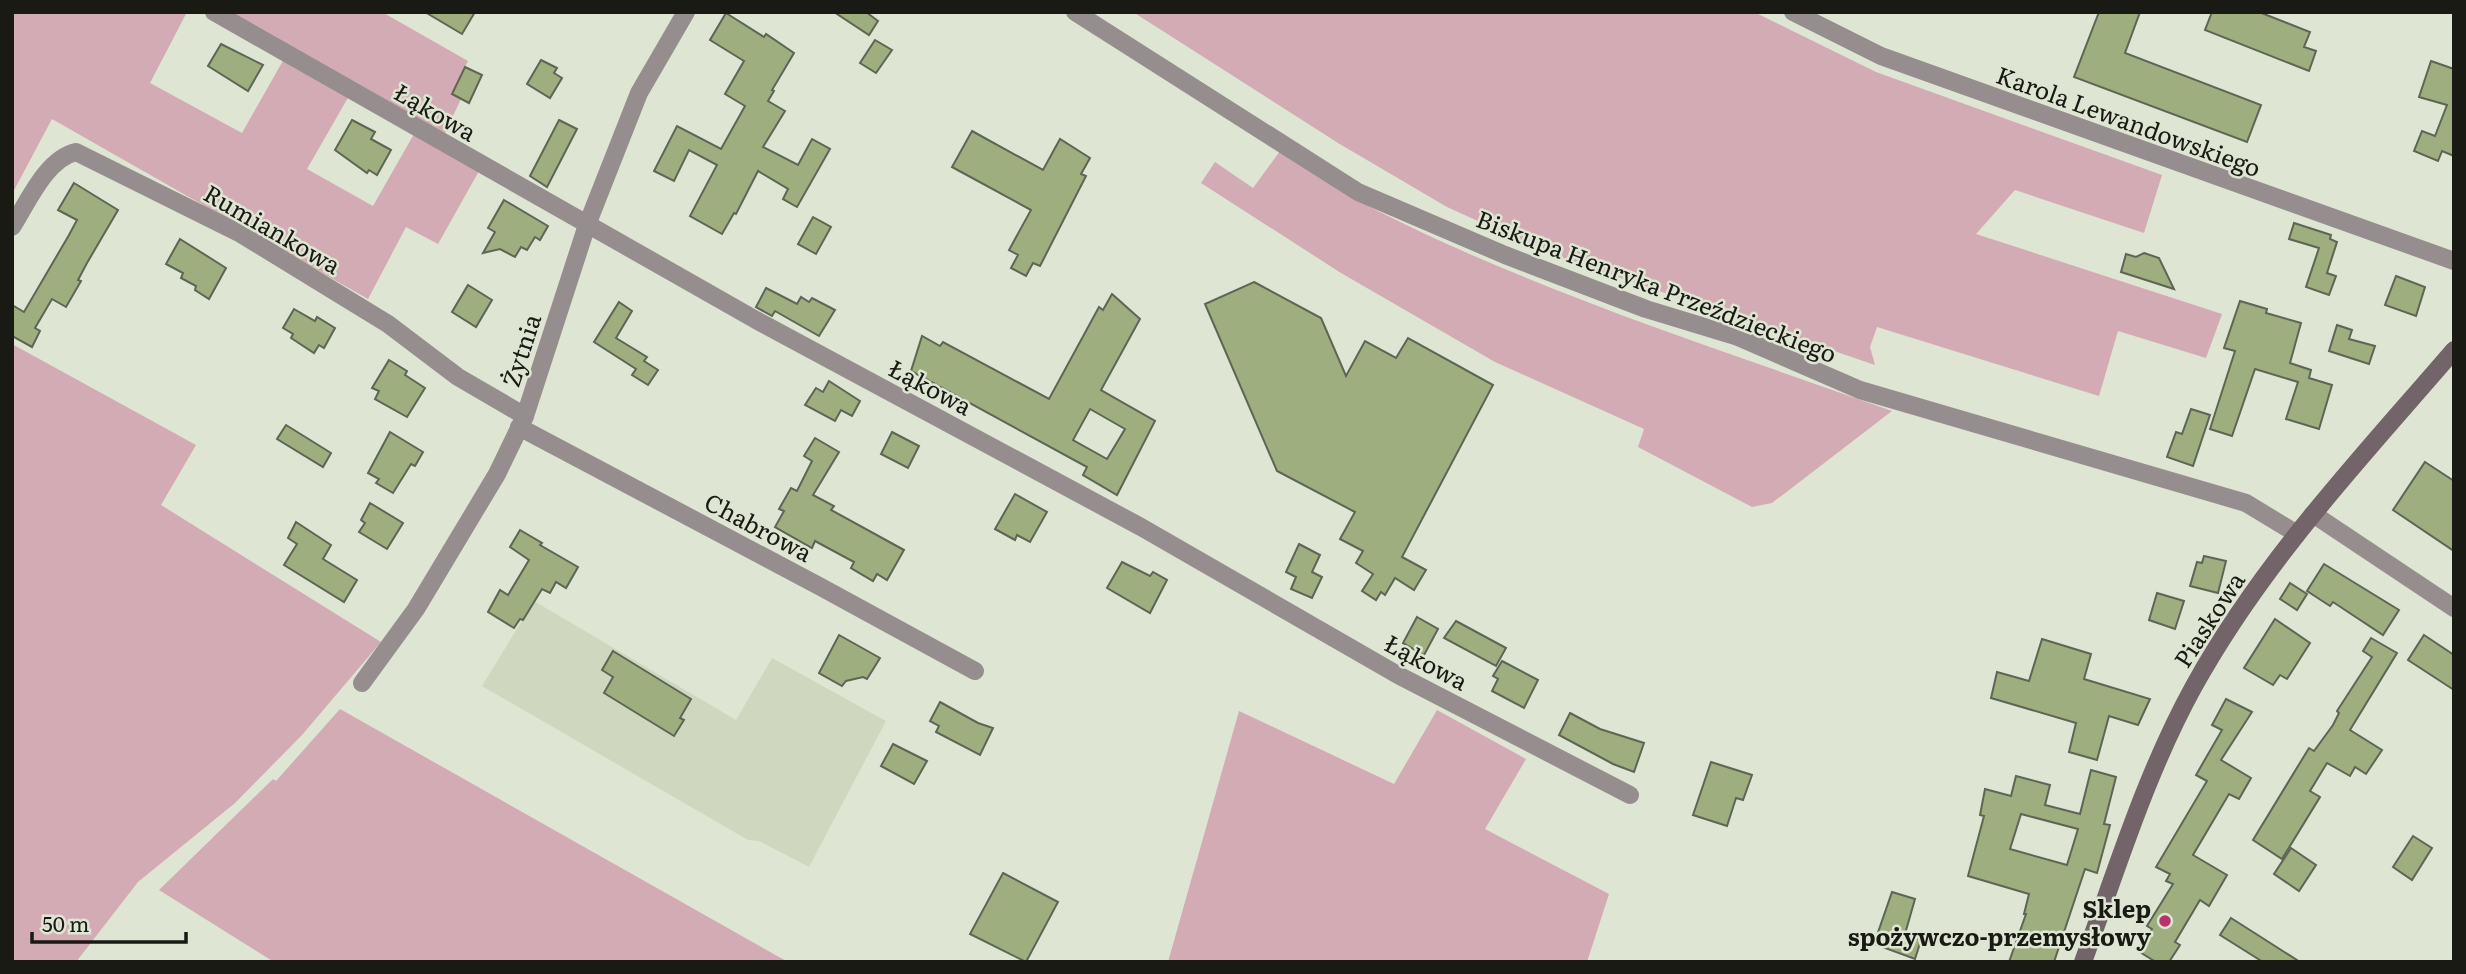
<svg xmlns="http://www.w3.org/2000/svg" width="2466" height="974" font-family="Literata,serif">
	<rect width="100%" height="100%" fill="#dee5d2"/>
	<!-- built -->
	<polygon fill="#cfd8bf" points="534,601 736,720 772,658 886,721 809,867 759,841 748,840 482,686"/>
	<!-- grass -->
	<g fill="#d3abb5">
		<polygon points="12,12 187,12 150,83 242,133 284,59 349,96 307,169 373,206 414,134 479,171 438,244 406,227 368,299 52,119 12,194"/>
		<polygon points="230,12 382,12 468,61 452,93 461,99 445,133"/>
		<polygon points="1133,12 1554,12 1558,14 1559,12 1754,12 1876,72 2162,175 2144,233 2015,190 1976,234 2222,314 2206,358 2118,331 2099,396 1877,327 1870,347 1875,365 1548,253 1447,207 1338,143"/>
		<path d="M 1280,151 C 1312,171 1343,193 1376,210 C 1540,293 1719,349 1892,411 L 1772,503 L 1752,507 L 1638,447 L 1644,429 L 1495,362 L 1341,273 L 1201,183 L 1215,162 L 1253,188 Z"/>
		<polygon points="12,344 196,445 161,505 381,642 302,735 235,803 138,882 76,962 12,962"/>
		<polygon points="340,709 770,952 788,962 274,962 159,890 273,779 276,781"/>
		<polygon points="1437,710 1526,759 1485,829 1609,894 1587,962 1168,962 1239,711 1394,784"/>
	</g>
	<!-- building -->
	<g fill="#9eae7f" stroke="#5f6555" stroke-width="2" fill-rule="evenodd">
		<polygon points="425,12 475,12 462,34"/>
		<polygon points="834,12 866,12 878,21 869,35"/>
		<polygon points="2099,12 2140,12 2125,53 2261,105 2247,142 2074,77"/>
		<polygon points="2212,12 2259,12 2310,32 2304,47 2316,51 2309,71 2205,30"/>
		<polygon points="726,13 764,37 766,34 794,53 772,90 774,91 768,101 785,111 763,147 798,165 812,139 830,149 797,207 783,199 788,189 758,171 736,214 734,213 722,234 690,216 717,165 689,150 674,181 654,171 677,126 721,149 745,106 725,94 744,61 710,40"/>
		<polygon points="875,40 892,50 876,73 860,63"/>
		<polygon points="221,44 263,65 248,91 208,66"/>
		<polygon points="541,60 557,68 554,73 562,78 550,98 527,84"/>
		<polygon points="2431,61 2454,69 2454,156 2442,151 2438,161 2414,151 2422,131 2435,136 2447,105 2419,97"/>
		<polygon points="465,67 482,75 469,103 452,94"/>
		<polygon points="352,120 375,132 371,139 391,150 377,175 369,170 367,173 335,150"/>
		<polygon points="559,120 577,129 547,187 530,176"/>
		<polygon points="972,131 1043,170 1060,139 1090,158 1081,174 1086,176 1040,266 1033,263 1026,276 1011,268 1018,255 1009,250 1031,210 952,167"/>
		<polygon points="74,183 118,210 87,263 78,280 81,281 66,307 52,299 35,328 40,331 32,347 12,336 12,305 24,312 69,235 77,220 58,210"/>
		<polygon points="504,200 548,226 540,240 535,237 527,250 521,247 515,257 500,249 483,253 495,232 488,228"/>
		<polygon points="813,217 831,227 816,254 798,244"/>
		<polygon points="2294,223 2331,235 2330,239 2337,242 2327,273 2336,276 2329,295 2306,287 2319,248 2289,239"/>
		<polygon points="180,239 226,268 209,299 195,290 196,286 181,278 183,273 166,264"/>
		<polygon points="2144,253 2159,258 2174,289 2121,272 2126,254 2136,257"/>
		<polygon points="2396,276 2425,287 2416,316 2385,305"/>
		<polygon points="1254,282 1321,318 1346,376 1365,341 1396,358 1408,338 1493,385 1402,557 1426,570 1414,590 1395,578 1385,595 1381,592 1376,600 1362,591 1373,574 1356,563 1363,551 1340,539 1355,512 1277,471 1205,304"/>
		<polygon points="468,285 492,300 476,327 452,312"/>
		<polygon points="766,288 797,304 801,297 809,302 812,298 835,310 819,336 775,311 772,316 756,307"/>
		<path d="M 1112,294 L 1140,319 L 1101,390 L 1155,421 L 1117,495 L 1083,475 L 1087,467 L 911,371 L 922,336 L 940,346 L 943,342 L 1049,399 L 1099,307 L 1103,310 ZM 1090,409 L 1125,429 L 1107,459 L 1073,440 Z"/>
		<polygon points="2240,301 2267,309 2266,313 2301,323 2290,363 2311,370 2309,378 2332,385 2319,429 2286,419 2298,382 2255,369 2232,436 2210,429 2235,351 2224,348"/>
		<polygon points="619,302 632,311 616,338 647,357 644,361 658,370 648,385 632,375 636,369 594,342"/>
		<polygon points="294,309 315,321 317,317 335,328 324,348 319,345 314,353 291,338 293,334 283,328"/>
		<polygon points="2337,325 2352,330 2349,339 2375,346 2369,364 2329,351"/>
		<polygon points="389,360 407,371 405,375 425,388 407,417 375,399 379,391 372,388"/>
		<polygon points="829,381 860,401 852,416 841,410 835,421 805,405 816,388 823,392"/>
		<polygon points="2191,409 2210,415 2193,466 2167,457 2176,432 2182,434"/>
		<polygon points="286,425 331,453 323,467 277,439"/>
		<polygon points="390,432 423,452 415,466 411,464 393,493 376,483 379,479 368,473"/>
		<polygon points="892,432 919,446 908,468 881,454"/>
		<polygon points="815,438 839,452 813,495 834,506 831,510 904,550 887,580 877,574 873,581 851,568 854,562 815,541 812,548 775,527 784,511 779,509 791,488 797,491 812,461 804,456"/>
		<polygon points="2425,462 2454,481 2454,551 2393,510"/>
		<polygon points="1015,494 1047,512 1030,542 1017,535 1015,540 995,529"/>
		<polygon points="370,503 403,523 387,549 359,532 365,523 361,520"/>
		<polygon points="296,522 331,545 323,559 357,580 344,602 284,565 297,544 288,538"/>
		<polygon points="520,530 542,543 540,545 578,567 566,588 556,582 550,593 542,589 523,620 520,619 514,628 488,612 500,590 508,595 529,560 510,547"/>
		<polygon points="1299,544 1320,555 1312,572 1322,577 1312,598 1291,589 1296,577 1286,572"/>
		<polygon points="2204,556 2226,561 2218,593 2190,586 2197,562 2202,563"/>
		<polygon points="1122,562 1150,576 1153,572 1167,580 1150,613 1107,588"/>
		<polygon points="2324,564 2399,610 2383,635 2333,602 2330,606 2307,591"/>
		<polygon points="2290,583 2307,594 2297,610 2280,599"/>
		<polygon points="2157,593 2184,601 2175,629 2149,620"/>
		<polygon points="1417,617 1438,629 1424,655 1403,643"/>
		<polygon points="2275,619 2310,643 2287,679 2280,675 2273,685 2244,668"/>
		<polygon points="1456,621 1506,648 1496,666 1444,638"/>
		<polygon points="839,635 880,658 867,679 863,677 846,681 842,686 819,673"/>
		<polygon points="2424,635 2454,655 2454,690 2408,660"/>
		<polygon points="2371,638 2397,653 2350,730 2382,750 2366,774 2355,767 2350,776 2327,763 2310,791 2320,797 2282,859 2253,840 2309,748 2314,751 2333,725 2339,713 2337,711 2372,657 2363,651"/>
		<polygon points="2042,639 2091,654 2084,679 2150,699 2138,725 2109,716 2097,760 2069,752 2076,723 1991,698 1997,672 2029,681"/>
		<polygon points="613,651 691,699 680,718 684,720 674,736 604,693 613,677 602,670"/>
		<polygon points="1502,661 1538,680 1524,708 1492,691 1498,679 1493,676"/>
		<polygon points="2226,699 2252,712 2221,760 2251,778 2239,799 2229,794 2193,855 2227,875 2209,906 2200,900 2175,942 2180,945 2169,962 2156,962 2138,951 2152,929 2147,926 2173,884 2166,881 2170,874 2156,867 2207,781 2196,775 2222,730 2212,725"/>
		<polygon points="940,702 978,723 993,728 980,755 936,732 939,726 930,721"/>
		<polygon points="1570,713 1600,729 1644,743 1634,772 1613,764 1559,735"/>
		<polygon points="893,744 927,761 914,784 881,766"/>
		<polygon points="1711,762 1752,775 1743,800 1736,798 1727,826 1693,815"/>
		<path d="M 2091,770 L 2116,777 L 2104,824 L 2110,825 L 2097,873 L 2085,869 L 2054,962 L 2009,962 L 2026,914 L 2024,914 L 2029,894 L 1968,876 L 1984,816 L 1980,815 L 1985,789 L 2011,796 L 2016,776 L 2050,785 L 2045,805 L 2080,814 ZM 2021,814 L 2078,829 L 2067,865 L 2010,849 Z"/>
		<polygon points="2413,836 2432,848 2412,880 2393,867"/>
		<polygon points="2291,848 2316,865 2299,891 2274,874"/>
		<polygon points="1003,873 1058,902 1026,962 970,934"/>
		<polygon points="1892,892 1915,899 1905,934 1921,940 1915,959 1874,944"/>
		<polygon points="2231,918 2264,939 2300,962 2263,962 2220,935"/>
	</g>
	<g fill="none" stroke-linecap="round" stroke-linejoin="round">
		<!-- street -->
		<g stroke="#968d8f" stroke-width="18">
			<polyline points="214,12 756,320 1141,527 1398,675 1630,795"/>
			<polyline points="1075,12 1358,192 1505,255 1646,309 1738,337 1860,390 2246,503 2297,534"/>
			<polyline points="1793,12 1881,56 2454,261"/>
			<path d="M 12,227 C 28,202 46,159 76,152 L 241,234 L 388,324 L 458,377 L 525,416"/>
			<polyline points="519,427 819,586 975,671"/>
			<polyline points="2313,514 2454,608"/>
			<polyline points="362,683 416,609 497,474 525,416 587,225 639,93 686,12"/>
		</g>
		<!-- secondary -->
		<path stroke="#726468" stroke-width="18" d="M 2083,962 C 2117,869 2146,773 2194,686 C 2263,561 2362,457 2454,350"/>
	</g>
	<!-- markers -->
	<circle fill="#bb316a" stroke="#dee5d2" stroke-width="2.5" cx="2165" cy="921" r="7"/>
	<g text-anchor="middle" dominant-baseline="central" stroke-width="5" stroke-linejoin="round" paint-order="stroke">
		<!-- street labels -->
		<g font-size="24" fill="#181a13" stroke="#dee5d2">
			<text transform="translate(436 111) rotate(30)">Łąkowa</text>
			<text transform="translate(2129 120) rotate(20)">Karola Lewandowskiego</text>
			<text transform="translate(273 228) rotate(30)">Rumiankowa</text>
			<text transform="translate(1657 285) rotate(21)">Biskupa Henryka Przeździeckiego</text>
			<text transform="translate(520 350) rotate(-72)">Żytnia</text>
			<text transform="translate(931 386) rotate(28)">Łąkowa</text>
			<text transform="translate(759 526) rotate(28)">Chabrowa</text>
			<text transform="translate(2208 619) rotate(-57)">Piaskowa</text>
			<text transform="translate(1427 661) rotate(28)">Łąkowa</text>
		</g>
		<!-- poi labels -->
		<g font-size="24" font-weight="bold" fill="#181a13" stroke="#dee5d2" text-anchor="end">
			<text x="2151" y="907">Sklep<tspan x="2151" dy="28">spożywczo-przemysłowy</tspan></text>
		</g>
	</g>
	<!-- border -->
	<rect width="2466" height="974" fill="none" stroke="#181a13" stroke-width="28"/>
	<!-- scale -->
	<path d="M32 932v10h154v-10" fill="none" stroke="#181a13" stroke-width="3.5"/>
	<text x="42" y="932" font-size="21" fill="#181a13" stroke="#dee5d2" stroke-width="5" paint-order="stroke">50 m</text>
</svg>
